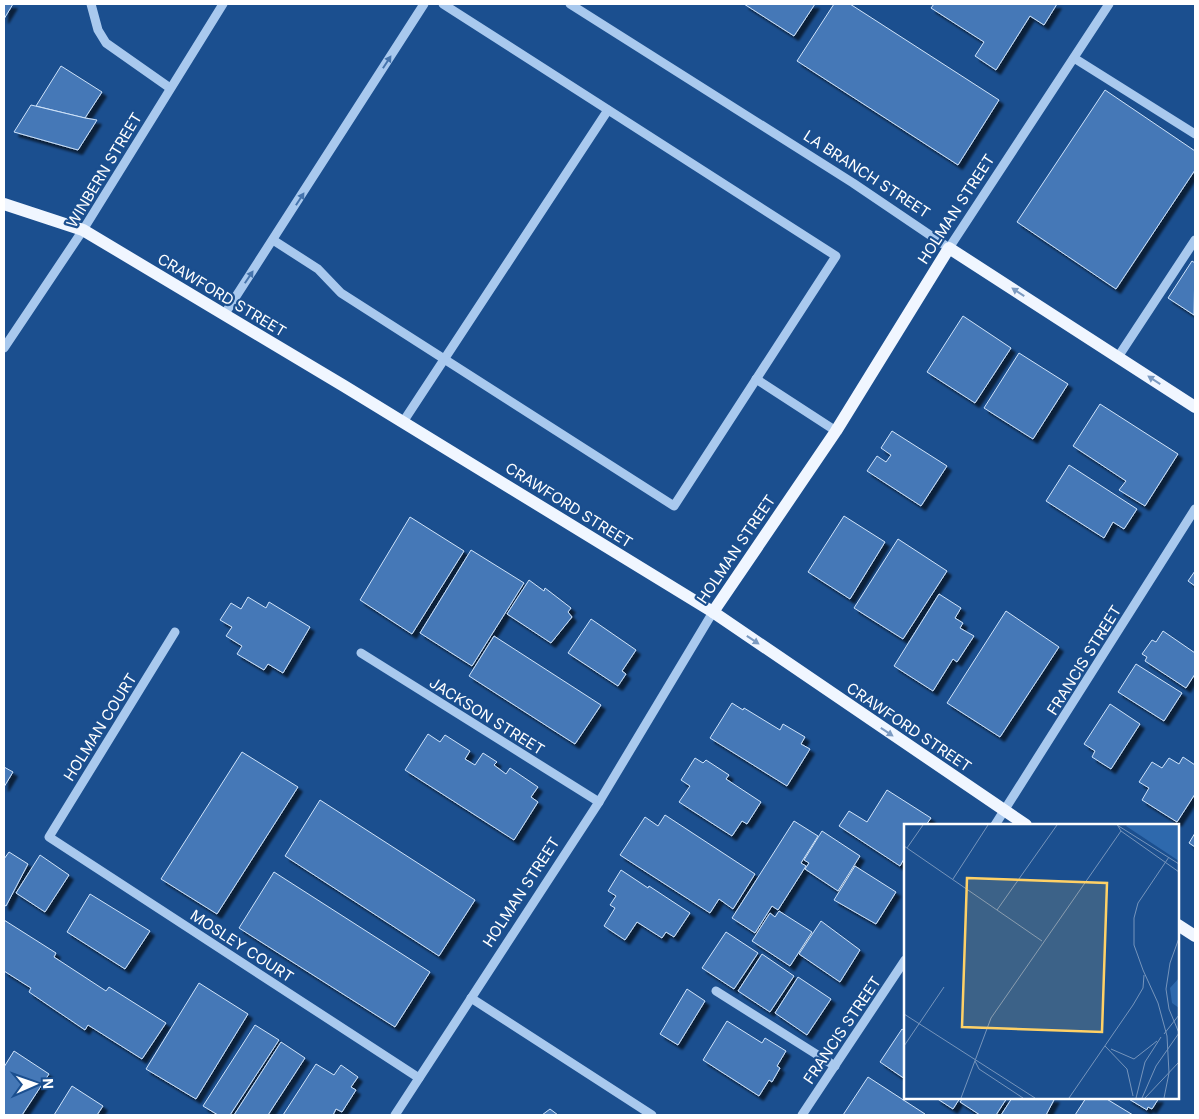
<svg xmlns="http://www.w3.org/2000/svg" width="1199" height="1119" font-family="Inter,sans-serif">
	<defs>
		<filter id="shadow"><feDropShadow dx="4.5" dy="4.5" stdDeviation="1" flood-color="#0009"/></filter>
	</defs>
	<rect width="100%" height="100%" fill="#1b4f8f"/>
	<!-- building -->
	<g fill="#4478b7" stroke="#cfe3fa" filter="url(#shadow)">
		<polygon points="4,4 13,4 4,19"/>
		<polygon points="744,4 815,4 794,36"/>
		<polygon points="834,4 850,4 999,100 958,165 797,61"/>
		<polygon points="934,4 1057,4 1044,25 1030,16 996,70 975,56 984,42 931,8"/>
		<polygon points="61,66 102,92 85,118 36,106"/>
		<polygon points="1105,90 1195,151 1195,170 1116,289 1017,222"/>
		<polygon points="31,105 85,118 97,120 78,150 14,132"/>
		<polygon points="1192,261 1195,263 1194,315 1168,298"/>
		<polygon points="963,316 1011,348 975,403 927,372"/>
		<polygon points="1019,353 1068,384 1033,439 984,408"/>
		<polygon points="1100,404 1178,454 1145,506 1119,490 1126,481 1073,446"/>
		<polygon points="892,431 947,466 921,506 867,471 877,456 886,462 891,455 881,448"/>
		<polygon points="1069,465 1137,509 1124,529 1113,522 1104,538 1046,501"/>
		<polygon points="844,516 885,542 850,599 808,572"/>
		<polygon points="410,517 464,551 412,634 360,600"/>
		<polygon points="898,539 947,571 903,639 854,608"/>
		<polygon points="471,550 524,583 472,666 420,633"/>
		<polygon points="1195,571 1195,586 1188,581"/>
		<polygon points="529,580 544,591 545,588 571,608 568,612 572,617 551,643 507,614"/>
		<polygon points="939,594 961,608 955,618 963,623 960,628 974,636 957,662 953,659 933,691 894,666"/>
		<polygon points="248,597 266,608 269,602 310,627 283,673 268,664 264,670 237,654 242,646 226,636 232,627 220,620 231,603 241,609"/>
		<polygon points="1006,611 1059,647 1000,737 947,703"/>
		<polygon points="591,619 636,650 622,671 626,674 618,686 568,653"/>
		<polygon points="1163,631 1195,653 1195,674 1186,688 1145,661 1147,657 1142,654 1152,640 1156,642"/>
		<polygon points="494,636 601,705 575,744 469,676"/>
		<polygon points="1136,664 1182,693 1164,721 1118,692"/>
		<polygon points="732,703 743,710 744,708 780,730 783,724 805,737 801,744 810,749 787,786 710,738"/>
		<polygon points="1110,704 1140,724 1111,769 1092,757 1095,751 1084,744"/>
		<polygon points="428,734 440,742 445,735 470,751 465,759 475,765 483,753 497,762 494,765 506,774 510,768 538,787 531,797 538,802 514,840 405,770"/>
		<polygon points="242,752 298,787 217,914 161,879"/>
		<polygon points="1183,757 1195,765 1195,794 1177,822 1142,800 1149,788 1139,782 1152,762 1162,768 1169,758 1179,764"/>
		<polygon points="695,758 703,763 706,760 729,775 726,779 761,802 747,824 742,821 732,836 679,802 690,786 681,780"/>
		<polygon points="4,767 13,772 4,787"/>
		<polygon points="887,790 931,818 926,825 905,825 905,857 900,866 839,826 849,811 867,822"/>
		<polygon points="320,800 475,900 439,956 285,856"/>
		<polygon points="665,815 755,874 733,909 719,899 710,913 620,855 645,817 658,826"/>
		<polygon points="794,821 818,836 801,863 806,866 778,910 772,906 755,933 732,918"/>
		<polygon points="822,831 860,856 838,891 805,869 809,863 804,860"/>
		<polygon points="1195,833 1195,847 1189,843"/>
		<polygon points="9,852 28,864 6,906 4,905 4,859"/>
		<polygon points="40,855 69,875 45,912 16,893"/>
		<polygon points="855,866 896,892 876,924 834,900"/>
		<polygon points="621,870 648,888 649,886 690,913 674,937 666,932 662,938 637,922 625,940 604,926 615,908 610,905 616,896 608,891"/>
		<polygon points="274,872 430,972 395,1027 239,928"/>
		<polygon points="90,894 150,931 125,969 67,932"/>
		<polygon points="779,911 812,932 790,966 752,941 770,913 775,917"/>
		<polygon points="4,920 56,953 54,957 106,991 109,987 166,1023 142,1059 88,1025 85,1030 29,992 31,988 4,971"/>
		<polygon points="821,921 860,950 840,982 799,954"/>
		<polygon points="726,932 758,953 734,989 702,968"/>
		<polygon points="762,954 794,976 770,1012 738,991"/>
		<polygon points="798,977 831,999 807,1035 775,1013"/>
		<polygon points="199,983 248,1014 196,1099 146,1069"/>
		<polygon points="687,989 705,1001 678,1045 660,1034"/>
		<polygon points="727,1021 762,1043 765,1038 786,1051 777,1066 780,1068 772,1082 769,1080 759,1096 703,1060"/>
		<polygon points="255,1025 279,1040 230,1115 218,1115 203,1106"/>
		<polygon points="902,1029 905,1031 905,1079 880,1062"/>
		<polygon points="281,1042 305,1058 268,1115 234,1115"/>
		<polygon points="14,1051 49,1074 22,1115 4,1115 4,1067"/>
		<polygon points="316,1064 334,1075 341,1065 358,1077 351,1087 356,1090 342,1112 336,1109 333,1115 283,1115"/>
		<polygon points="868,1077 925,1114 924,1115 843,1115"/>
		<polygon points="72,1086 103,1106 97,1115 54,1115"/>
		<polygon points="936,1098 960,1098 953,1109"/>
		<polygon points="963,1098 1007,1098 996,1115 980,1115 960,1102"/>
		<polygon points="1012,1098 1055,1098 1046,1115 1001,1115"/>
		<polygon points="1086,1098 1105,1098 1133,1115 1075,1115"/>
		<polygon points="1127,1098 1159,1098 1152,1109 1148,1107 1147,1110"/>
		<polygon points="550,1109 558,1115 542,1115"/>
	</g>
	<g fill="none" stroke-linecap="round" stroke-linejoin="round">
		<!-- minor -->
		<g stroke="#a9c9ee" stroke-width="9">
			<polyline points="91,4 98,30 106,43 170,88"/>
			<polyline points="570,4 853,183 949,248 1109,4"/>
			<polyline points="1074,58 1195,134"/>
			<polyline points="273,240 318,269 341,293 674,506 836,256 443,4"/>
			<polyline points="224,315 424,4"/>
			<polyline points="4,348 83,230 223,4"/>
			<polyline points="1118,357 1195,240"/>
			<polyline points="756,379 836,431"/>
			<polyline points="403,422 608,110"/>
			<polyline points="175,632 49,837 419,1078"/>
			<polyline points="361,653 599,802"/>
			<polyline points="995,825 1195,509"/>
			<polyline points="716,991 835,1066"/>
			<polyline points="471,998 652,1115"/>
			<polyline points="395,1115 599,802 713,612"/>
			<polyline points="802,1115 905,960"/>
		</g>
		<!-- major -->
		<g stroke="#f0f6ff" stroke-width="12">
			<polyline points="4,204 83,230 344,386 713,612 1026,825"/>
			<polyline points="713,612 836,431 949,248 1195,407"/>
			<polyline points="1178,925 1195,936"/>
		</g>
	</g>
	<!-- one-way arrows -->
	<defs><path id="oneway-solid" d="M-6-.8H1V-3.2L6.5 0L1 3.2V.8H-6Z" transform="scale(1.25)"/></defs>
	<g fill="#4674ac">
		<use href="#oneway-solid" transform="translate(387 62) rotate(-57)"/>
		<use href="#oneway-solid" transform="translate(300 199) rotate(-57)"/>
		<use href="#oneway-solid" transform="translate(249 277) rotate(-56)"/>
	</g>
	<g fill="#7b9ac1">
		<use href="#oneway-solid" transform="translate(1018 292) rotate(-147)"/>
		<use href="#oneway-solid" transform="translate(1154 380) rotate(-147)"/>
		<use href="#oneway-solid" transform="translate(753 640) rotate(34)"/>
		<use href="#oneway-solid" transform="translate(887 732) rotate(34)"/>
	</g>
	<g text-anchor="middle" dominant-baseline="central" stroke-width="4.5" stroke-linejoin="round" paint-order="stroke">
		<!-- street labels -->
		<g font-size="15" fill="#fff" stroke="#1b4f8f">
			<text transform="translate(104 170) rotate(-59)">WINBERN STREET</text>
			<text transform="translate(867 174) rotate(33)">LA BRANCH STREET</text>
			<text transform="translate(956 209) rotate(-57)">HOLMAN STREET</text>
			<text transform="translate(222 295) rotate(31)">CRAWFORD STREET</text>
			<text transform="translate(569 505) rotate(32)">CRAWFORD STREET</text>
			<text transform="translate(736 549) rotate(-56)">HOLMAN STREET</text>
			<text transform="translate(1084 660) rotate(-58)">FRANCIS STREET</text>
			<text transform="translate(487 716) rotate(32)">JACKSON STREET</text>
			<text transform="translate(100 727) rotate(-58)">HOLMAN COURT</text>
			<text transform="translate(909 727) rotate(34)">CRAWFORD STREET</text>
			<text transform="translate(521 892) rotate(-57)">HOLMAN STREET</text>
			<text transform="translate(242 946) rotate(33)">MOSLEY COURT</text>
			<text transform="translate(842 1030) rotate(-56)">FRANCIS STREET</text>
		</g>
	</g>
	<!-- overview -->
	<g transform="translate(904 824)">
		<rect width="275" height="275" fill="#1b4f8f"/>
		<path d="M 223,1 L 275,1 L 275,37 L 222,2 ZM 275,154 L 275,184 L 268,179 L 266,164 Z" fill="#2e69ad"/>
		<path fill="none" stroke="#7695bc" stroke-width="1" d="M 213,1 L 275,40M 214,2 L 217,7 L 275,48M 0,22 L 93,86M 3,24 L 19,1M 49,55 L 84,1M 275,114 L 266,139 L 262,165 L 265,185 L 275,209M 138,117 L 93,86 L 153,1M 239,146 L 230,121 L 230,94 L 234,79 L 265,33M 239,146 L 254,179 L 263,212 L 265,249 L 260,274M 0,190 L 131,274M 260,210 L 275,191M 0,222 L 40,163M 201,222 L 223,245 L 229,272M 207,225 L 230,235 L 253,217M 71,237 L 75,245 L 119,274M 57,274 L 87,194 L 217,7M 165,274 L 229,181 L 239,164 L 240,151M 232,274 L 241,238 L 257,213M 238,274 L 252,242 L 275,209M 241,274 L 275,238"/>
		<path fill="#ffd166" fill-opacity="0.15" stroke="#ffd166" stroke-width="2.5" d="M 63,54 L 203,59 L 198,208 L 58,203 Z"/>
		<rect width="275" height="275" fill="none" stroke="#fff" stroke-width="2.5"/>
	</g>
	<!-- border -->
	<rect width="1199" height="1119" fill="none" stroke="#ffffff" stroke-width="10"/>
	<!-- north arrow -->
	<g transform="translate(35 1084) rotate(88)" stroke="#1b4f8f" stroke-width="4" paint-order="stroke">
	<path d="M0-4L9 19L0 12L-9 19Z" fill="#ffffff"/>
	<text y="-8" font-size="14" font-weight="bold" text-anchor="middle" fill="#ffffff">N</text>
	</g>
</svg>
